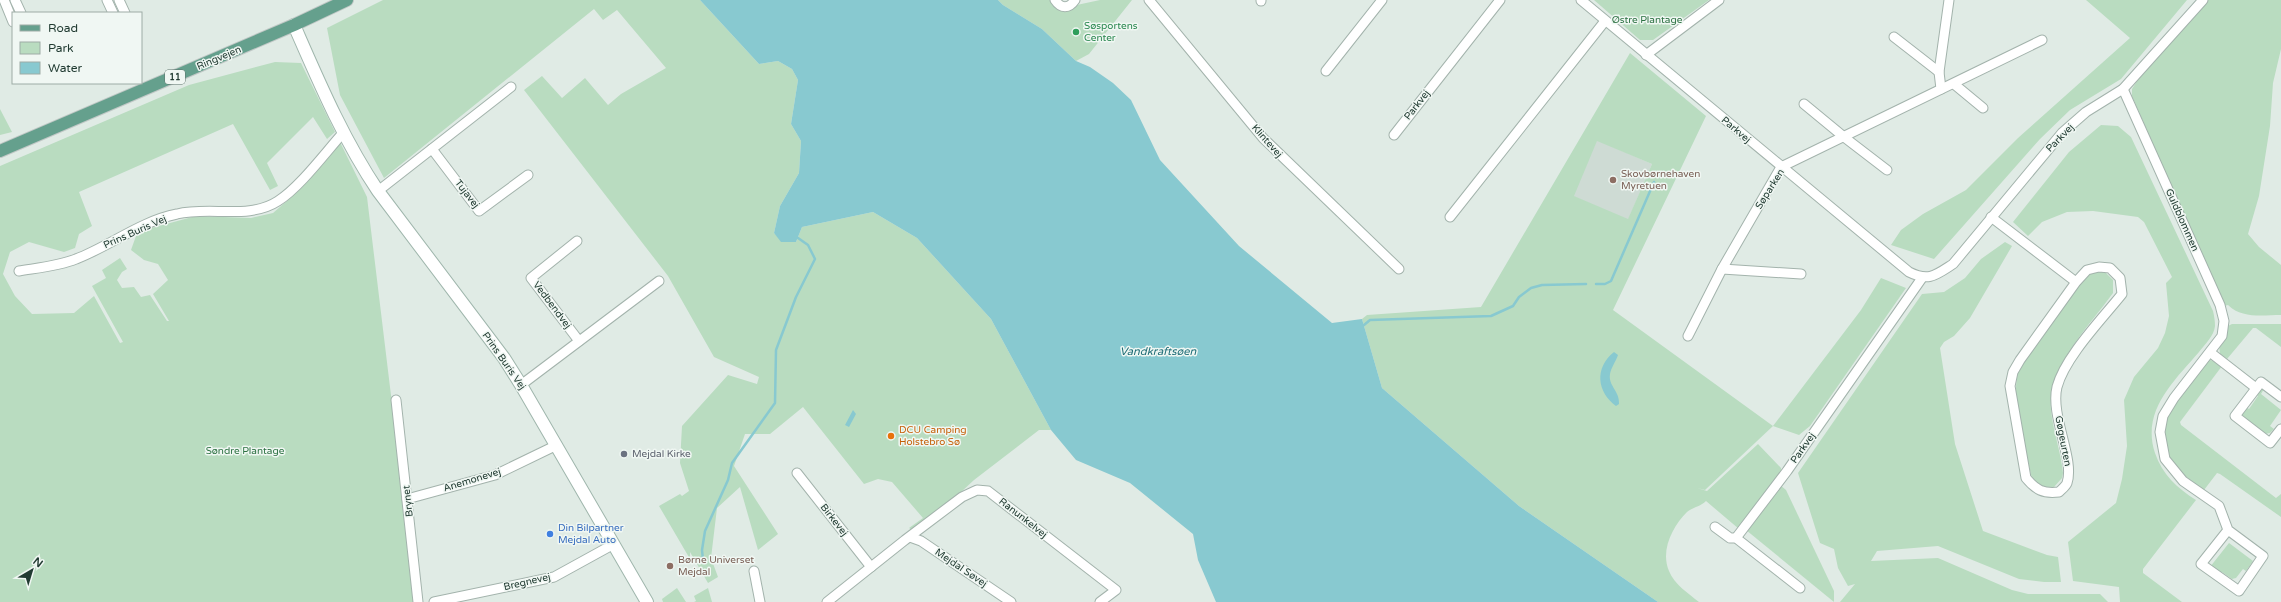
<svg xmlns="http://www.w3.org/2000/svg" width="2281" height="602" font-family="'Varela Round',sans-serif">
	<rect width="100%" height="100%" fill="#e0ebe5"/>
	<!-- built -->
	<polygon fill="#cedbd4" points="1597,140 1652,164 1628,220 1573,196"/>
	<!-- green -->
	<g fill="#b9dcc0" fill-rule="evenodd">
		<polygon points="383,0 700,0 759,64 778,61 792,69 798,80 791,124 801,141 799,173 780,206 774,233 779,238 796,242 802,227 873,212 917,238 991,319 1051,430 1039,430 974,480 946,506 914,531 909,528 923,518 892,482 878,479 864,484 803,407 770,434 745,434 734,466 778,534 758,550 740,487 717,508 711,558 718,577 708,583 690,552 690,559 659,506 680,494 682,496 689,491 680,463 682,426 728,375 757,384 759,377 714,357 668,276 524,90 542,76 562,98 585,78 608,105 621,94 666,68 617,10 603,20 594,9 384,178 340,95 327,28"/>
		<polygon points="998,0 1050,0 1058,9 1100,0 1132,0 1089,54 1076,61 1042,29 1003,5"/>
		<polygon points="1594,0 1709,0 1653,40 1640,40"/>
		<polygon points="2086,0 2187,0 2121,79 2070,110 2040,139 1934,259 1891,245 1901,230 1923,214 1966,190 2018,138 2130,38"/>
		<path d="M 2207,0 L 2281,0 L 2281,49 L 2273,83 L 2270,126 L 2259,196 L 2248,234 L 2259,247 L 2281,265 L 2281,315 C 2263,315 2242,319 2228,305 L 2224,306 L 2132,96 L 2132,89 L 2137,81 Z"/>
		<path d="M 1630,53 L 1706,116 L 1613,310 L 1773,426 L 1861,310 L 1881,278 L 1906,288 L 1810,426 L 1799,435 L 1773,426 L 1705,490 L 1697,488 L 1707,491 L 1758,444 L 1781,468 L 1781,473 L 1739,529 L 1706,501 C 1700,507 1693,507 1687,512 C 1673,526 1660,550 1669,571 C 1674,584 1689,594 1699,602 L 1658,602 L 1519,506 L 1382,388 L 1362,319 L 1367,315 L 1481,307 ZM 1597,141 L 1652,164 L 1628,219 L 1574,196 Z"/>
		<polygon points="275,62 301,63 335,132 327,139 313,117 267,163 278,186 270,190 233,124 79,192 92,226 79,234 75,248 64,252 29,242 10,252 3,274 15,296 32,314 74,313 94,296 120,343 123,342 92,286 106,278 102,270 120,258 127,269 122,272 117,280 122,288 134,287 141,297 150,295 167,321 169,321 153,294 168,280 158,264 144,260 131,250 136,236 144,230 196,216 251,218 273,213 296,193 340,142 367,197 416,602 0,602 0,166 189,85"/>
		<polygon points="0,109 12,132 0,135"/>
		<path d="M 2101,125 L 2118,126 L 2131,137 L 2213,311 C 2214,315 2215,321 2215,326 C 2214,336 2205,344 2199,352 C 2174,381 2141,411 2155,453 C 2162,474 2177,488 2196,500 L 2143,569 L 2143,573 L 2182,602 L 2120,602 L 2119,587 L 2073,581 L 2068,542 L 2116,503 L 2122,479 L 2127,446 L 2124,400 L 2134,377 L 2158,348 L 2165,333 L 2169,316 L 2166,283 L 2172,277 L 2144,222 L 2138,217 L 2093,211 L 2067,212 L 2042,222 L 2028,236 L 2013,222 L 2069,152 Z"/>
		<polygon points="2005,242 2012,246 1970,318 1954,336 1944,342 1940,348 1955,444 1983,531 2047,555 2058,557 2061,582 2044,582 2019,579 1938,546 1877,551 1871,561 1938,558 2012,590 2028,594 2100,594 2108,602 1840,602 1855,584 1848,586 1838,568 1834,549 1820,543 1798,473 1922,294 1944,292 1965,278 1981,259"/>
		<path d="M 2103,270 L 2113,280 L 2113,293 C 2090,325 2047,368 2051,410 C 2053,431 2061,452 2063,473 L 2062,478 L 2054,487 L 2042,488 L 2032,479 C 2025,444 2008,400 2020,366 L 2084,277 L 2090,272 Z"/>
		<polygon points="2232,324 2281,324 2281,347 2256,328 2253,328 2227,359 2220,354 2219,345 2228,326"/>
		<polygon points="2211,360 2222,366 2180,422 2181,425 2276,498 2281,494 2281,517 2220,474 2217,473 2204,490 2185,476 2171,460 2167,454 2164,430 2166,416 2207,361"/>
		<polygon points="2264,389 2261,394 2281,410 2270,426 2274,429 2270,433 2265,434 2243,417 2242,411 2246,407 2249,409 2258,396 2255,394 2259,390"/>
		<polygon points="1780,485 1786,490 1834,591 1834,602 1746,530"/>
		<polygon points="2229,543 2253,561 2246,571 2243,569 2236,578 2232,579 2222,572 2220,574 2210,567"/>
		<polygon points="677,588 686,602 663,602 662,599"/>
		<polygon points="708,588 712,602 694,602 696,601 694,596"/>
	</g>
	<!-- water -->
	<g fill="#88c9d0">
		<polygon points="700,0 998,0 1003,5 1042,29 1076,61 1090,67 1113,83 1131,100 1160,160 1239,246 1332,323 1362,319 1382,388 1519,506 1658,602 1216,602 1198,560 1193,534 1130,483 1076,460 1051,430 991,319 917,238 873,212 802,227 796,242 781,242 774,233 780,206 799,173 801,141 791,124 798,80 792,69 778,61 759,64"/>
		<path d="M 1614,352 L 1618,355 C 1616,361 1611,368 1610,374 C 1608,386 1620,391 1619,404 L 1616,406 C 1597,392 1594,368 1614,352 Z"/>
		<polygon points="853,410 856,414 849,427 845,425"/>
	</g>
	<g fill="none" stroke-linecap="round" stroke-linejoin="round">
		<!-- stream -->
		<g stroke="#88c9d0" stroke-width="2.5">
			<polyline points="1596,284 1605,284 1611,281 1654,182"/>
			<polyline points="1364,325 1370,320 1491,316 1513,306 1519,297 1531,288 1542,285 1586,284"/>
			<polyline points="703,560 702,550 705,531 728,480 732,463 775,403 776,350 796,297 815,259 808,245 798,238"/>
		</g>
		<!-- street casing -->
		<g stroke="#a3b3ac" stroke-width="11">
			<g id="street">
				<polyline points="4,0 13,22"/>
				<polyline points="15,0 21,13"/>
				<polyline points="107,0 113,13"/>
				<polyline points="119,0 125,13"/>
				<path d="M 1055,0 C 1061,9 1069,9 1075,0"/>
				<polyline points="1149,0 1263,138 1399,269"/>
				<path d="M 1581,0 L 1909,272 C 1929,282 1936,275 1953,264 L 2062,133 L 2086,112 L 2123,89 L 2203,0"/>
				<polyline points="1261,1 1261,0"/>
				<polyline points="1894,37 1939,72"/>
				<polyline points="1646,55 1719,0"/>
				<polyline points="1326,71 1382,0"/>
				<polyline points="1954,84 1983,108"/>
				<polyline points="1941,89 1939,72 1949,0"/>
				<polyline points="2123,89 2220,305 2224,321 2222,336 2174,398 2163,416 2160,432 2165,459 2183,481 2219,506 2228,530 2201,564 2239,591 2263,556 2228,530"/>
				<polyline points="1804,104 1844,137 1887,170"/>
				<polyline points="1394,135 1500,0"/>
				<polyline points="432,149 479,211 528,175"/>
				<polyline points="378,191 511,87"/>
				<polyline points="1450,217 1605,21"/>
				<path d="M 1991,217 L 2076,282 L 2087,270 L 2099,267 L 2110,268 L 2120,278 L 2122,294 C 2102,319 2065,357 2057,387 C 2050,416 2075,459 2067,483 C 2066,486 2062,489 2059,492 C 2043,494 2036,490 2026,478 L 2010,386 L 2013,372 L 2020,360 L 2076,282"/>
				<polyline points="577,241 531,278 579,341"/>
				<polyline points="1722,269 1801,274"/>
				<path d="M 19,271 C 37,268 59,266 76,259 C 110,246 141,221 177,214 C 210,206 249,220 278,201 C 300,187 325,153 343,133"/>
				<polyline points="1688,336 1722,269 1781,167 2042,40"/>
				<polyline points="2211,353 2256,388"/>
				<polyline points="521,385 659,281"/>
				<polyline points="2281,397 2261,382 2235,416 2270,443 2281,429"/>
				<polyline points="396,400 418,602"/>
				<polyline points="797,473 871,567"/>
				<polyline points="407,499 495,475 557,445"/>
				<polyline points="1715,527 1730,538 1736,538 1800,588"/>
				<polyline points="910,537 921,541 1011,602"/>
				<polyline points="1736,538 1787,471 1922,278"/>
				<polyline points="754,571 760,602"/>
				<polyline points="434,602 554,577 614,544"/>
				<polyline points="827,602 905,540 962,497 977,490 988,491 1116,590 1100,602"/>
			</g>
		</g>
		<!-- secondary casing -->
		<g stroke="#9fb6ac" stroke-width="14">
			<path id="secondary" d="M 294,25 C 319,82 343,139 378,191 L 504,358 L 521,385 L 647,602"/>
		</g>
		<!-- primary casing -->
		<g stroke="#c1c8c6" stroke-width="14">
			<polyline id="primary" points="0,151 294,25 347,0"/>
		</g>
		<!-- street -->
		<use href="#street" stroke="#fff" stroke-width="9"/>
		<!-- secondary -->
		<use href="#secondary" stroke="#fff" stroke-width="12"/>
		<!-- primary -->
		<use href="#primary" stroke="#65a08d" stroke-width="12"/>
	</g>
	<!-- markers -->
	<circle fill="#2e9e5b" stroke="#f0f7f3" stroke-width="1.5" cx="1076" cy="32" r="4"/>
	<g fill="#8d6e63" stroke="#f0f7f3" stroke-width="1.5">
		<circle cx="1613" cy="180" r="4"/>
		<circle cx="670" cy="566" r="4"/>
	</g>
	<circle fill="#e8710a" stroke="#f0f7f3" stroke-width="1.5" cx="891" cy="436" r="4"/>
	<circle fill="#6b7280" stroke="#f0f7f3" stroke-width="1.5" cx="624" cy="454" r="4"/>
	<circle fill="#3f7fe0" stroke="#f0f7f3" stroke-width="1.5" cx="550" cy="534" r="4"/>
	<g text-anchor="middle" dominant-baseline="central" stroke-width="3" stroke-linejoin="round" paint-order="stroke">
		<!-- shield labels -->
		<rect fill="#f0f7f3" stroke="#5f736c" stroke-width="1" x="165" y="70" width="20" height="14" rx="3"/>
		<g font-size="9" font-weight="bold" fill="#213b32">
			<text x="175" y="77">11</text>
		</g>
		<!-- park labels -->
		<g font-size="10" fill="#2c7142" stroke="#f0f7f3">
			<text x="1647" y="20">Østre Plantage</text>
			<text x="245" y="451">Søndre Plantage</text>
		</g>
		<!-- leisure labels -->
		<g font-size="10" fill="#27864d" stroke="#f0f7f3" text-anchor="start">
			<text x="1084" y="26">Søsportens<tspan x="1084" dy="12">Center</tspan></text>
		</g>
		<!-- street labels -->
		<g font-size="10" fill="#213b32" stroke="#f0f7f3">
			<text transform="translate(219 58) rotate(-23)">Ringvejen</text>
			<text transform="translate(1417 105) rotate(-52)">Parkvej</text>
			<text transform="translate(1736 130) rotate(40)">Parkvej</text>
			<text transform="translate(2060 138) rotate(-46)">Parkvej</text>
			<text transform="translate(1267 141) rotate(48)">Klintevej</text>
			<text transform="translate(1770 189) rotate(-58)">Søparken</text>
			<text transform="translate(467 194) rotate(52)">Tujavej</text>
			<text transform="translate(2182 220) rotate(66)">Guldblommen</text>
			<text transform="translate(135 232) rotate(-24)">Prins Buris Vej</text>
			<text transform="translate(552 305) rotate(53)">Vedbendvej</text>
			<text transform="translate(504 361) rotate(55)">Prins Buris Vej</text>
			<text transform="translate(2063 441) rotate(79)">Gøgeurten</text>
			<text transform="translate(1803 448) rotate(-55)">Parkvej</text>
			<text transform="translate(472 480) rotate(-17)">Anemonevej</text>
			<text transform="translate(408 501) rotate(-96)">Brynet</text>
			<text transform="translate(1023 518) rotate(38)">Ranunkelvej</text>
			<text transform="translate(834 520) rotate(52)">Birkevej</text>
			<text transform="translate(961 568) rotate(34)">Mejdal Søvej</text>
			<text transform="translate(527 582) rotate(-13)">Bregnevej</text>
		</g>
		<!-- education labels -->
		<g font-size="10" fill="#785e54" stroke="#f0f7f3" text-anchor="start">
			<text x="1621" y="174">Skovbørnehaven<tspan x="1621" dy="12">Myretuen</tspan></text>
			<text x="678" y="560">Børne Universet<tspan x="678" dy="12">Mejdal</tspan></text>
		</g>
		<!-- food labels -->
		<g font-size="10" fill="#c56008" stroke="#f0f7f3" text-anchor="start">
			<text x="899" y="430">DCU Camping<tspan x="899" dy="12">Holstebro Sø</tspan></text>
		</g>
		<!-- worship labels -->
		<g font-size="10" fill="#5b616d" stroke="#f0f7f3" text-anchor="start">
			<text x="632" y="454">Mejdal Kirke</text>
		</g>
		<!-- shop labels -->
		<g font-size="10" fill="#366cbe" stroke="#f0f7f3" text-anchor="start">
			<text x="558" y="528">Din Bilpartner<tspan x="558" dy="12">Mejdal Auto</tspan></text>
		</g>
		<!-- water labels -->
		<g font-size="11" font-style="italic" fill="#1c6c76" stroke="#f0f7f3">
			<text x="1158" y="351">Vandkraftsøen</text>
		</g>
	</g>
	<!-- legend -->
	<rect x="12" y="12" width="130" height="72" fill="#f0f7f3" stroke="#9daca6"/>
	<rect x="20" y="25" width="20" height="6" fill="#65a08d" stroke="#9daca6"/>
	<text x="48" y="32" font-size="12" fill="#213b32">Road</text>
	<rect x="20" y="42" width="20" height="12" fill="#b9dcc0" stroke="#9daca6"/>
	<text x="48" y="52" font-size="12" fill="#213b32">Park</text>
	<rect x="20" y="62" width="20" height="12" fill="#88c9d0" stroke="#9daca6"/>
	<text x="48" y="72" font-size="12" fill="#213b32">Water</text>
	<!-- north arrow -->
	<g transform="translate(32 570) rotate(38)" stroke="#f0f7f3" stroke-width="3" paint-order="stroke">
	<path d="M0-3L7 15L0 10L-7 15Z" fill="#213b32"/>
	<text y="-6" font-size="11" font-weight="bold" text-anchor="middle" fill="#213b32">N</text>
	</g>
</svg>
